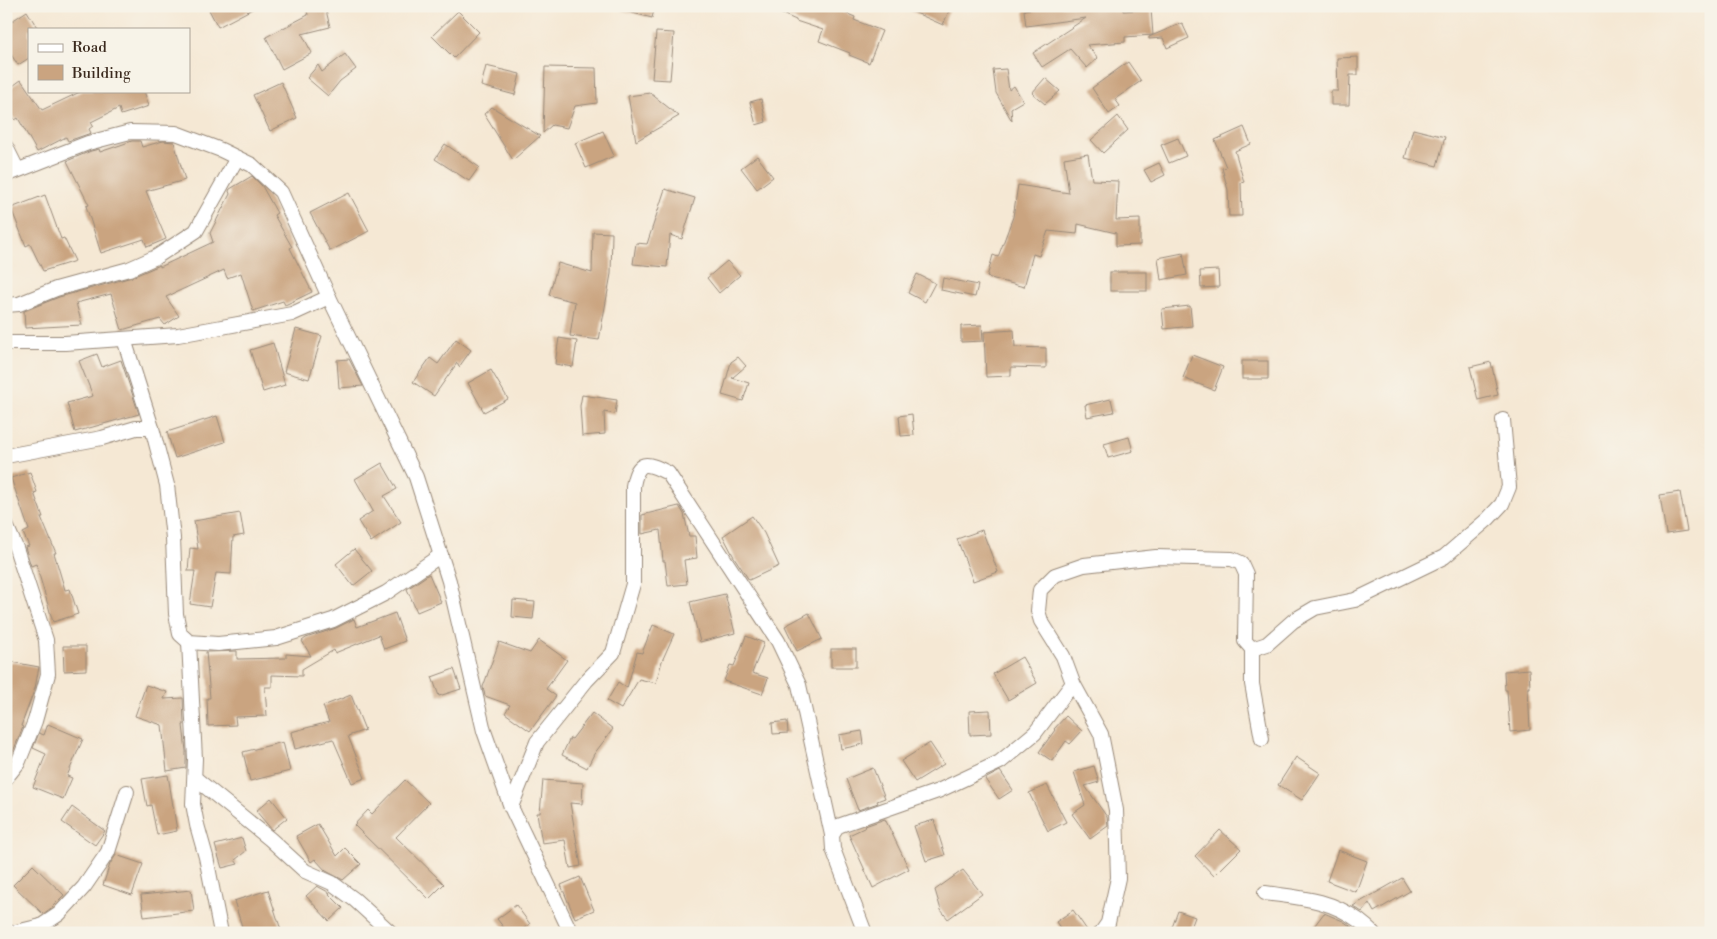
<svg xmlns="http://www.w3.org/2000/svg" width="1717" height="939" font-family="'Libre Bodoni',serif">
	<rect width="100%" height="100%" fill="#f7f3e8"/>
	<filter id="ink" filterUnits="userSpaceOnUse"><feTurbulence type="fractalNoise" baseFrequency=".02" numOctaves="2"/><feDisplacementMap in="SourceGraphic" scale="10" xChannelSelector="R" yChannelSelector="G"/><feConvolveMatrix kernelMatrix="1 2 1 2 8 2 1 2 1" color-interpolation-filters="sRGB"/></filter>
	<filter id="wash" filterUnits="userSpaceOnUse"><feTurbulence type="fractalNoise" baseFrequency=".0096" numOctaves="4" result="noise"/><feDisplacementMap in="SourceGraphic" scale="20" xChannelSelector="R" yChannelSelector="G"/><feGaussianBlur stdDeviation="1.12" result="paint"/><feColorMatrix in="noise" values="0 0 0 0 0 0 0 0 0 0 0 0 0 0 0 0 0 1.4 0 .05"/><feComposite in="paint" operator="in"/></filter>
	<g filter="url(#wash)">
		<rect width="100%" height="100%" fill="#f5e8d4"/>
		<g id="blocks">
			<!-- building -->
			<g fill="#caa480">
				<polygon points="207,6 258,6 218,27"/>
				<polygon points="306,6 325,6 330,27 302,34 312,53 282,69 266,37 308,15"/>
				<polygon points="621,6 655,6 652,18 621,10"/>
				<polygon points="764,6 828,6 855,17 854,20 882,31 869,63 849,55 850,53 819,41 823,30 796,21 796,20"/>
				<polygon points="900,6 951,6 943,25"/>
				<polygon points="1048,6 1123,6 1123,11 1151,9 1153,35 1125,37 1125,42 1087,45 1098,58 1087,68 1070,49 1042,67 1033,53 1086,18 1026,26 1024,10"/>
				<polygon points="27,11 38,29 29,29 29,58 18,65 6,47 6,25"/>
				<polygon points="458,11 479,32 454,58 432,36"/>
				<polygon points="1182,23 1189,38 1167,48 1163,38 1149,39 1149,37"/>
				<polygon points="656,32 674,33 670,80 652,79"/>
				<polygon points="345,54 356,69 340,81 328,96 307,78 318,65 322,72"/>
				<polygon points="1358,57 1358,75 1350,75 1349,105 1331,105 1331,91 1338,91 1337,58"/>
				<polygon points="1128,62 1141,81 1115,99 1120,106 1109,114 1092,88"/>
				<polygon points="486,66 520,74 515,95 481,86"/>
				<polygon points="545,67 596,68 597,103 575,106 567,128 552,125 543,133"/>
				<polygon points="1006,69 1009,90 1014,86 1023,101 1011,108 1012,121 996,93 993,70"/>
				<polygon points="1045,78 1060,91 1045,104 1032,93"/>
				<polygon points="21,80 42,110 82,91 144,91 149,106 121,115 119,108 91,122 93,126 89,129 91,133 68,141 66,137 37,152 18,118 15,120 6,107 6,91"/>
				<polygon points="281,82 297,118 270,131 253,95"/>
				<polygon points="650,93 679,116 636,141 628,96"/>
				<polygon points="761,99 766,122 756,125 750,102"/>
				<polygon points="492,107 540,136 513,160 484,114"/>
				<polygon points="1118,116 1128,130 1103,153 1091,140"/>
				<polygon points="1244,127 1251,144 1235,151 1244,182 1241,183 1242,216 1229,216 1228,190 1222,168 1226,167 1215,140"/>
				<polygon points="1413,129 1445,137 1437,166 1405,158"/>
				<polygon points="603,131 614,156 586,168 575,143"/>
				<polygon points="1178,138 1186,156 1169,163 1161,145"/>
				<polygon points="132,141 140,141 142,147 163,141 174,142 185,180 146,191 166,239 147,247 144,239 101,253 86,206 89,205 67,161 91,151 99,149 100,152"/>
				<polygon points="445,144 479,167 469,181 435,159"/>
				<polygon points="1088,154 1092,180 1118,181 1116,220 1140,219 1140,245 1116,246 1116,233 1078,224 1077,234 1048,231 1039,256 1033,254 1024,287 987,277 993,255 998,257 1013,217 1018,185 1069,193 1064,158"/>
				<polygon points="757,156 773,177 757,189 741,168"/>
				<polygon points="1159,163 1165,175 1151,182 1144,170"/>
				<polygon points="252,176 262,186 277,213 274,215 292,247 290,248 312,292 285,305 283,301 253,311 241,273 227,278 224,270 166,297 179,316 165,325 160,319 122,330 111,294 76,303 82,325 25,328 24,311 59,297 132,277 160,265 160,267 213,242 210,233 230,194 229,191 230,189"/>
				<polygon points="665,189 695,198 682,239 670,235 667,267 633,264 636,243 647,244"/>
				<polygon points="349,193 369,231 330,251 310,213"/>
				<polygon points="45,195 61,239 64,238 75,261 43,271 30,244 26,246 11,208"/>
				<polygon points="593,232 612,233 611,274 599,340 570,336 575,302 549,295 558,263 592,273"/>
				<polygon points="1183,253 1187,275 1161,280 1158,258"/>
				<polygon points="727,261 740,275 719,293 707,278"/>
				<polygon points="1218,270 1219,287 1201,288 1200,271"/>
				<rect x="1110" y="272" width="37" height="19"/>
				<polygon points="917,274 935,283 925,302 908,293"/>
				<polygon points="943,278 978,285 975,297 941,290"/>
				<polygon points="1190,306 1192,326 1164,329 1162,309"/>
				<polygon points="982,325 983,341 961,342 961,326"/>
				<polygon points="296,329 322,336 309,379 284,372"/>
				<polygon points="1014,330 1015,347 1046,348 1046,368 1011,367 1011,376 986,377 984,332"/>
				<polygon points="559,338 577,341 573,367 555,364"/>
				<polygon points="456,339 471,350 459,367 457,363 434,396 413,382 430,358 438,364"/>
				<polygon points="273,343 285,385 263,392 250,350"/>
				<polygon points="97,354 102,367 121,360 139,414 75,432 67,403 93,396 79,361"/>
				<polygon points="1192,355 1223,367 1214,390 1183,378"/>
				<polygon points="738,357 746,366 732,378 749,383 743,401 722,395 731,362"/>
				<polygon points="349,359 363,386 339,388 337,360"/>
				<rect x="1242" y="361" width="26" height="18"/>
				<polygon points="1491,362 1498,395 1478,400 1470,367"/>
				<polygon points="491,370 508,399 484,412 468,383"/>
				<polygon points="582,395 617,400 615,414 604,412 605,434 582,436 580,406"/>
				<polygon points="1111,399 1114,412 1087,417 1085,405"/>
				<polygon points="912,414 914,435 901,436 899,416"/>
				<polygon points="217,416 225,442 175,458 167,432"/>
				<polygon points="1129,437 1133,451 1108,458 1104,444"/>
				<polygon points="382,463 397,489 384,496 401,522 371,542 358,521 373,511 355,479"/>
				<polygon points="30,472 37,492 34,493 43,517 41,517 56,553 54,553 65,590 70,589 78,614 53,622 36,564 31,566 25,547 29,546 23,533 29,530 11,478"/>
				<polygon points="1680,492 1687,531 1666,534 1660,495"/>
				<polygon points="679,506 684,514 689,536 695,536 697,558 684,560 687,584 668,586 665,561 663,561 660,530 642,534 642,515"/>
				<polygon points="240,513 244,535 233,537 231,574 216,573 210,607 190,604 195,571 188,571 190,548 198,549 194,521"/>
				<polygon points="752,516 764,533 779,566 749,580 734,557 723,536"/>
				<polygon points="982,530 998,572 973,581 957,539"/>
				<polygon points="354,549 372,571 353,586 336,564"/>
				<polygon points="429,574 441,602 417,612 407,589"/>
				<polygon points="725,594 735,633 700,642 690,602"/>
				<polygon points="513,600 535,602 533,619 512,617"/>
				<polygon points="395,613 405,641 384,649 379,635 335,653 334,650 302,669 302,676 272,675 272,687 265,687 267,716 235,717 236,725 208,726 207,698 210,698 206,652 237,651 237,659 286,658 286,654 311,656 302,641 306,638 336,628 354,619 357,627"/>
				<polygon points="809,613 822,639 797,651 785,626"/>
				<polygon points="653,625 674,634 662,661 656,683 639,679 621,709 607,701 618,682 627,688 637,652 642,653"/>
				<polygon points="746,636 764,643 752,673 768,678 762,694 724,681 730,665 734,666"/>
				<polygon points="539,640 567,660 546,689 556,696 530,731 505,713 510,705 485,696 483,687 499,642 530,653"/>
				<polygon points="63,646 86,646 86,670 64,671"/>
				<rect x="831" y="649" width="25" height="18"/>
				<polygon points="1022,657 1037,683 1008,700 993,674"/>
				<polygon points="6,661 39,667 35,688 21,726 23,727 10,759 6,764"/>
				<polygon points="454,669 461,689 439,696 432,677"/>
				<polygon points="1529,669 1530,688 1528,688 1530,730 1510,732 1507,690 1505,690 1504,671"/>
				<polygon points="146,685 167,692 164,699 183,698 184,725 183,725 186,751 186,768 167,771 162,725 135,716"/>
				<polygon points="351,695 365,730 348,736 365,778 352,783 333,739 295,749 291,732 329,722 323,706"/>
				<polygon points="990,710 991,734 970,735 969,711"/>
				<polygon points="592,713 613,729 594,754 587,768 562,755 570,738 572,739"/>
				<polygon points="1066,716 1082,731 1070,744 1066,741 1052,761 1039,752 1055,730 1054,729"/>
				<polygon points="787,721 788,733 773,734 772,723"/>
				<polygon points="48,724 83,739 67,776 72,778 63,799 33,787 46,754 33,748 39,733 44,735"/>
				<polygon points="862,731 864,744 841,749 839,735"/>
				<polygon points="283,742 290,771 250,781 243,752"/>
				<polygon points="930,743 944,764 915,782 901,761"/>
				<polygon points="1296,757 1320,773 1302,800 1278,785"/>
				<polygon points="1094,766 1099,782 1085,786 1107,817 1108,826 1090,839 1072,814 1085,805 1074,772"/>
				<polygon points="873,768 885,798 877,801 878,803 858,810 846,779"/>
				<polygon points="1000,771 1013,790 999,799 985,779"/>
				<polygon points="168,775 177,831 157,835 151,805 147,806 142,779"/>
				<polygon points="405,780 429,803 396,837 444,884 429,899 354,825 368,810 372,814"/>
				<polygon points="543,780 583,783 582,804 570,803 581,866 570,868 565,840 542,843 537,813 540,813"/>
				<polygon points="1047,785 1066,822 1048,831 1029,793"/>
				<polygon points="271,798 287,818 272,830 256,811"/>
				<polygon points="72,807 105,831 95,845 62,822"/>
				<polygon points="885,819 909,869 873,888 849,835 866,827 865,826"/>
				<polygon points="934,820 945,855 926,861 914,826"/>
				<polygon points="318,824 337,856 345,848 361,864 343,880 326,871 315,859 311,862 296,836"/>
				<polygon points="1220,830 1241,849 1214,876 1195,856"/>
				<polygon points="242,838 246,851 235,860 238,864 222,868 215,845"/>
				<polygon points="1338,850 1367,861 1356,892 1327,881"/>
				<polygon points="116,855 143,864 132,895 103,885 110,864"/>
				<polygon points="33,865 64,895 50,909 43,914 13,885"/>
				<polygon points="963,870 982,894 948,919 941,910 935,890"/>
				<polygon points="580,877 594,910 575,918 561,885"/>
				<polygon points="1402,878 1410,891 1374,912 1369,903 1362,912 1353,906"/>
				<polygon points="317,886 330,893 329,894 343,908 329,921 306,896"/>
				<polygon points="191,890 194,911 144,917 141,895"/>
				<polygon points="268,890 282,933 244,933 234,901"/>
				<polygon points="516,905 530,924 517,933 508,933 497,919"/>
				<polygon points="1073,910 1089,933 1064,933 1056,922"/>
				<polygon points="1178,911 1195,917 1189,933 1170,933"/>
				<polygon points="1324,913 1343,921 1360,933 1309,933"/>
			</g>
		</g>
	</g>
	<g filter="url(#ink)">
		<use href="#blocks" fill-opacity="0" stroke="#988979" stroke-width="1"/>
		<g fill="none" stroke-linecap="round" stroke-linejoin="round">
			<!-- minor casing -->
			<g stroke="#988979" stroke-width="16">
				<g id="minor">
					<polyline points="6,147 17,169"/>
					<polyline points="6,175 88,143 130,132 176,133 221,150 252,165 281,192 329,297 416,477 449,581 484,731 511,807 571,933"/>
					<polyline points="6,305 19,304 56,289 129,269 156,257 196,231 237,158"/>
					<polyline points="6,343 65,343 178,335 292,314 329,297"/>
					<polyline points="152,428 167,485 173,538 176,614 180,634 189,642 218,644 276,638 333,620 386,593 441,555"/>
					<polyline points="6,456 102,438 136,428 152,428 124,339"/>
					<polyline points="6,525 16,548 46,640 48,674 35,721 18,763 6,778"/>
					<polyline points="189,642 195,759 193,804 197,825 206,857 221,933"/>
					<polyline points="1252,649 1252,684 1262,739"/>
					<polyline points="196,779 270,839 305,871 332,883 355,900 391,933"/>
					<path d="M 511,807 L 537,742 L 586,681 L 613,653 L 633,584 L 633,486 C 638,459 646,462 668,473 L 778,641 L 799,685 L 832,835"/>
					<path d="M 1265,893 C 1300,898 1329,899 1358,920 C 1363,924 1369,928 1373,933"/>
					<polyline points="12,933 41,926 59,914 84,887 108,852 127,792"/>
					<polyline points="865,933 833,849 832,835 838,826 938,791 1000,762 1035,733 1073,683"/>
					<polyline points="1101,933 1108,923 1118,878 1116,810 1101,734 1073,683 1063,656 1041,621 1038,611 1040,590 1055,575 1084,565 1156,557 1232,559 1241,563 1246,574 1245,641 1252,649 1267,644 1293,621 1315,608 1355,600 1444,557 1488,519 1502,504 1509,487 1503,420"/>
				</g>
			</g>
			<!-- minor -->
			<use href="#minor" stroke="#fff" stroke-width="14"/>
		</g>
	</g>
	<!-- margin -->
	<rect width="1717" height="939" fill="none" stroke="#f7f3e8" stroke-width="25"/>
	<!-- legend -->
	<rect x="28" y="28" width="162" height="65" fill="#f7f3e8" stroke="#aca397"/>
	<rect x="38" y="44" width="25" height="8" fill="#ffffff" stroke="#aca397"/>
	<text x="72" y="52" font-size="15" fill="#3b2a1e">Road</text>
	<rect x="38" y="65" width="25" height="15" fill="#caa480" stroke="#aca397"/>
	<text x="72" y="78" font-size="15" fill="#3b2a1e">Building</text>
</svg>
